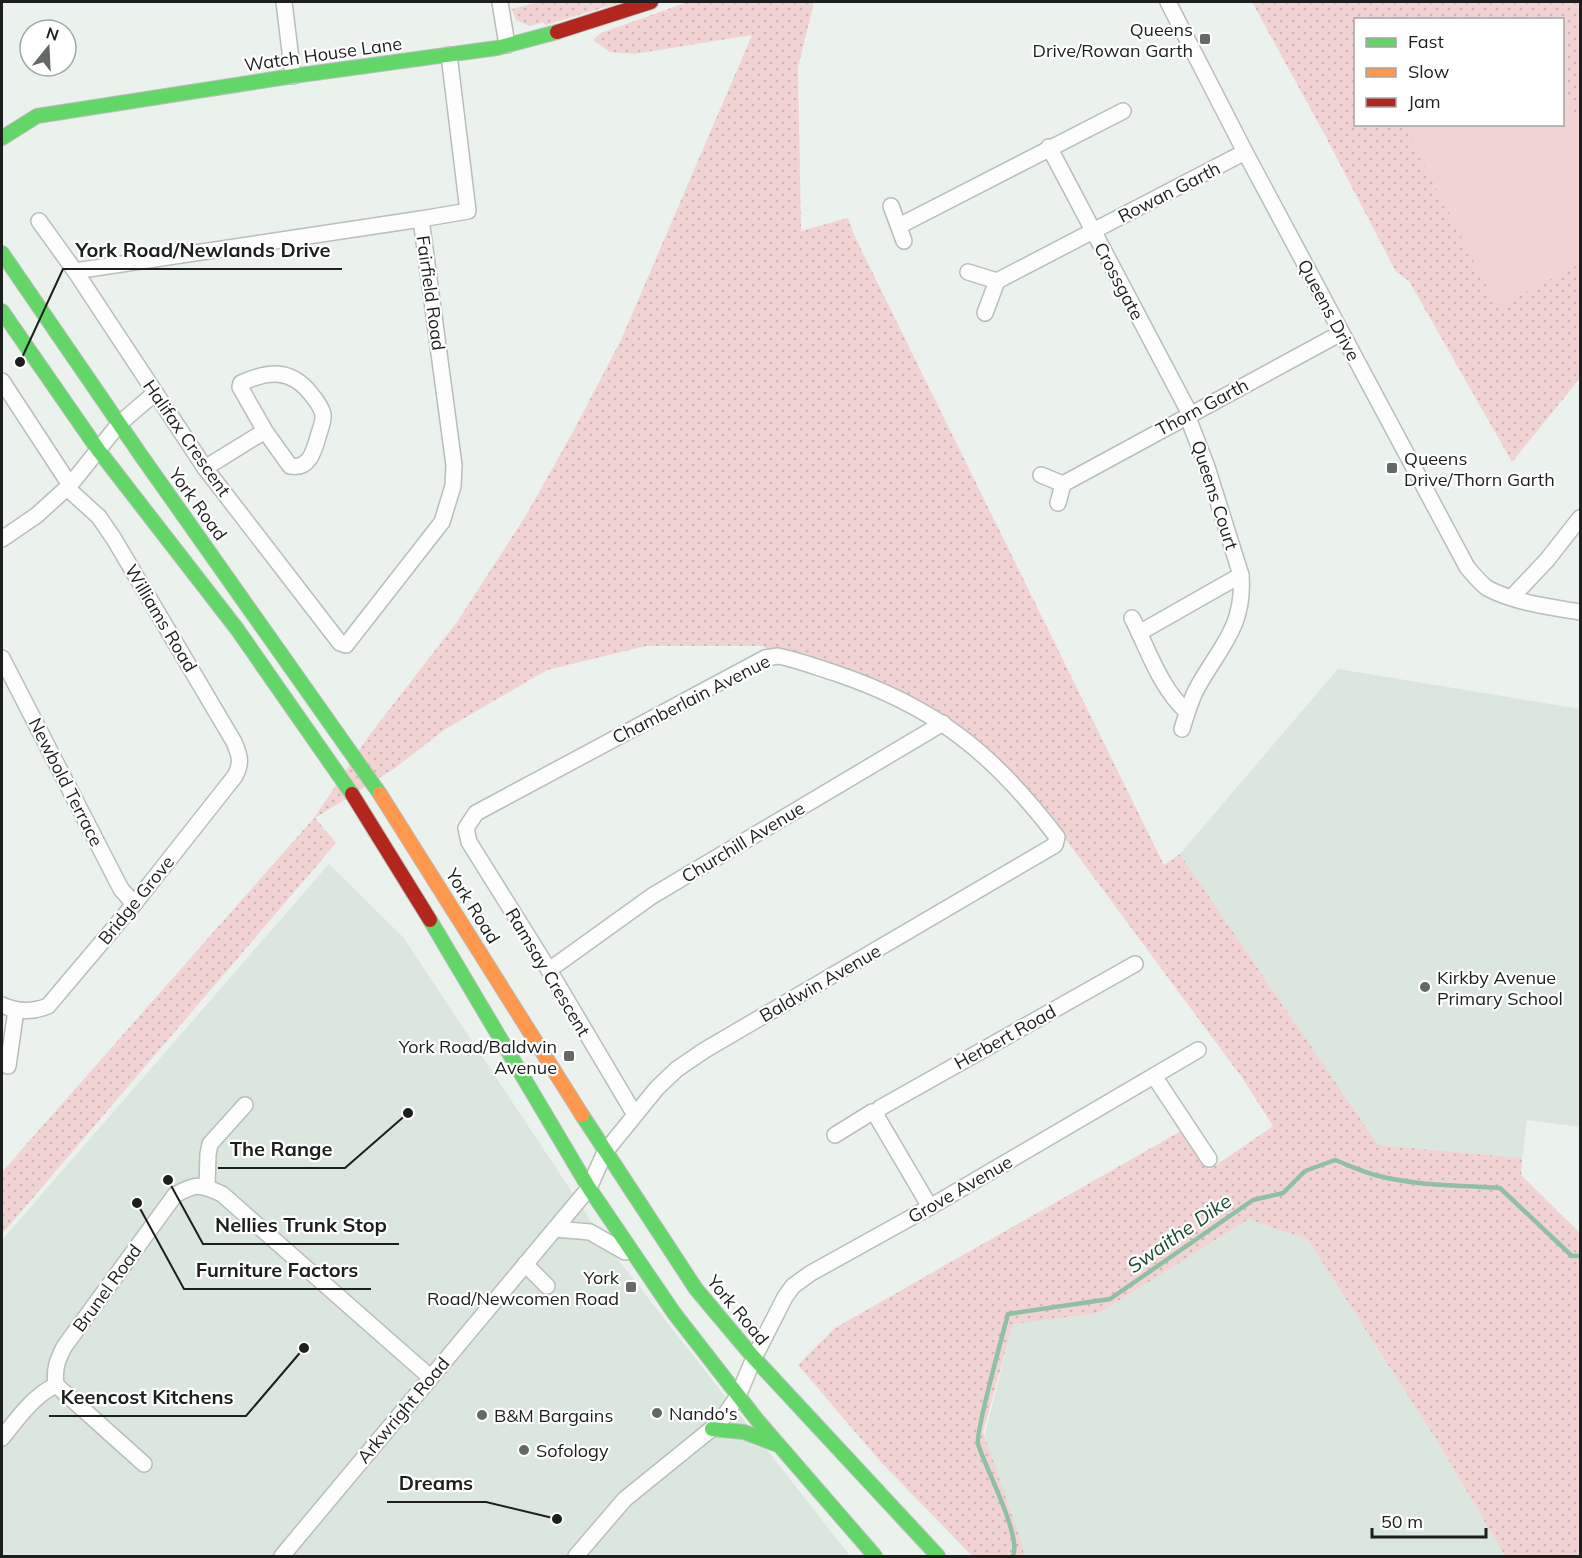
<svg xmlns="http://www.w3.org/2000/svg" width="1582" height="1558" font-family="Mulish,sans-serif">
	<defs>
		<pattern id="green-dots" width="8" height="8" patternUnits="userSpaceOnUse" patternTransform="scale(1.5)"><rect width="8" height="8" fill="#f2d3d4"/><path d="M2 2h.1M6 6h.1" fill="none" stroke="#cfb5b6" stroke-width="1.8" stroke-linecap="round"/></pattern>
	</defs>
	<rect width="100%" height="100%" fill="#ebf1ed"/>
	<!-- built -->
	<g fill="#dae6de">
		<polygon points="1338,669 1580,709 1580,1127 1527,1120 1522,1158 1378,1145 1180,854"/>
		<polygon points="329,864 403,937 609,1248 850,1556 2,1556 2,1240"/>
		<polygon points="1249,1219 1308,1240 1439,1444 1505,1556 1012,1556 985,1434 1013,1323 1099,1313"/>
	</g>
	<!-- green -->
	<g fill="url(#green-dots)" fill-rule="evenodd">
		<polygon points="539,2 622,2 545,25 543,22 530,26 516,20 512,9"/>
		<polygon points="688,2 814,2 798,67 801,231 848,218 854,235 1164,865 1180,854 1378,1145 1522,1158 1521,1175 1580,1233 1580,1556 1505,1556 1439,1444 1308,1240 1249,1219 1099,1313 1013,1324 983,1432 1021,1541 1024,1556 972,1556 880,1461 798,1365 835,1328 1181,1131 1209,1170 1273,1126 1243,1079 1064,837 943,723 778,656 763,646 646,646 547,670 444,730 395,768 315,818 336,843 2,1234 2,1172 314,818 371,733 457,622 525,517 574,430 621,340 752,35 634,54 610,52 593,40 601,33"/>
		<path d="M 1252,2 L 1580,2 L 1580,378 L 1512,462 L 1409,281 L 1396,272 L 1326,137 ZM 1356,20 L 1562,20 L 1562,124 L 1356,124 Z"/>
	</g>
	<!-- pitch -->
	<polygon fill="#f2d3d4" points="1563,88 1580,123 1580,264 1497,307 1404,125 1562,124"/>
	<g fill="none" stroke-linecap="round" stroke-linejoin="round">
		<!-- stream -->
		<path stroke="#90c0a3" stroke-width="4.5" d="M 1013,1556 C 1022,1537 985,1467 978,1444 C 975,1434 1003,1333 1008,1314 L 1110,1299 L 1253,1200 L 1283,1193 L 1305,1171 L 1335,1160 C 1348,1165 1361,1171 1375,1175 C 1415,1186 1458,1185 1500,1188 L 1572,1256 L 1580,1256"/>
		<!-- street casing -->
		<g stroke="#b9beba" stroke-width="18">
			<g id="street">
				<polyline points="284,2 293,76"/>
				<polyline points="500,2 507,45"/>
				<path d="M 1168,2 L 1245,152 L 1467,567 C 1473,574 1480,583 1487,588 C 1515,603 1550,607 1580,612"/>
				<polyline points="1049,147 1190,414"/>
				<polyline points="891,206 904,241"/>
				<polyline points="421,219 468,211 449,55"/>
				<polyline points="39,221 75,271 205,468 340,643 346,645 442,522 453,486 454,465 421,219 75,271"/>
				<polyline points="899,226 1123,111"/>
				<polyline points="968,272 997,281 985,313"/>
				<polyline points="997,281 1245,152"/>
				<polyline points="2,381 70,485"/>
				<path d="M 205,468 L 265,431 L 240,387 L 241,383 C 268,371 291,368 311,394 C 316,400 321,407 323,414 C 324,422 320,429 318,437 C 314,451 309,470 290,466 L 265,431"/>
				<polyline points="1041,475 1063,484 1058,503"/>
				<polyline points="1063,484 1341,333"/>
				<polyline points="2,539 37,515 70,485 119,424 155,393"/>
				<polyline points="1512,597 1547,560 1580,518"/>
				<path d="M 1132,618 C 1148,649 1160,688 1187,712"/>
				<polyline points="1139,633 1241,575"/>
				<polyline points="2,658 121,889 134,904"/>
				<path d="M 1182,729 C 1186,716 1190,702 1196,690 C 1219,647 1245,628 1241,575 L 1207,467 L 1187,415"/>
				<polyline points="549,970 652,896 943,723"/>
				<path d="M 2,1005 C 17,1012 33,1012 48,1006 L 134,904 L 235,776 C 242,763 240,756 234,742 L 114,539 L 99,517 L 67,488"/>
				<polyline points="8,1066 16,1010"/>
				<polyline points="1154,1076 1209,1159"/>
				<polyline points="877,1112 877,1117 930,1207"/>
				<polyline points="835,1135 872,1112 877,1112 880,1108 1135,964"/>
				<polyline points="207,1187 208,1154 210,1144 245,1105"/>
				<polyline points="555,1229 590,1232 625,1252"/>
				<polyline points="525,1264 547,1286"/>
				<path d="M 2,1438 C 18,1418 33,1396 56,1385"/>
				<path d="M 144,1464 L 56,1385 C 54,1369 57,1361 64,1347 L 175,1195 C 196,1183 200,1184 222,1194 L 430,1377"/>
				<path d="M 282,1556 L 589,1188 L 605,1152 L 657,1088 L 677,1069 L 705,1050 L 1055,845 L 1057,837 C 993,753 936,707 835,673 C 816,667 798,660 778,656 L 765,658 L 476,813 L 466,828 L 469,842 L 549,970 L 635,1115"/>
				<polyline points="576,1556 625,1499 720,1422 738,1396 754,1358 785,1297 793,1286 811,1273 930,1207 1198,1050"/>
			</g>
		</g>
		<!-- fast casing -->
		<g stroke="#b9beba" stroke-width="16">
			<g id="fast">
				<polyline points="2,138 37,116 293,76 497,48 557,32"/>
				<polyline points="2,253 140,454 380,794"/>
				<polyline points="2,311 99,451 237,629 352,794"/>
				<polyline points="430,920 589,1188 674,1313 758,1421 875,1556"/>
				<polyline points="582,1115 696,1289 754,1358 938,1556"/>
				<polyline points="712,1429 744,1432 775,1444"/>
			</g>
		</g>
		<!-- slow casing -->
		<g stroke="#b9beba" stroke-width="16">
			<polyline id="slow" points="380,794 582,1115"/>
		</g>
		<!-- jam casing -->
		<g stroke="#b9beba" stroke-width="16">
			<g id="jam">
				<polyline points="557,32 651,2"/>
				<polyline points="352,794 430,920"/>
			</g>
		</g>
		<!-- street -->
		<use href="#street" stroke="#fcfdfc" stroke-width="15"/>
		<!-- fast -->
		<use href="#fast" stroke="#63d668" stroke-width="14"/>
		<!-- slow -->
		<use href="#slow" stroke="#ff974d" stroke-width="14"/>
		<!-- jam -->
		<use href="#jam" stroke="#b3261e" stroke-width="14"/>
	</g>
	<!-- markers -->
	<g fill="#646866" stroke="#fff" stroke-width="2">
		<rect x="1199" y="33" width="12" height="12" rx="3"/>
		<rect x="1386" y="462" width="12" height="12" rx="3"/>
		<circle cx="1425" cy="987" r="6"/>
		<rect x="563" y="1050" width="12" height="12" rx="3"/>
		<rect x="625" y="1281" width="12" height="12" rx="3"/>
		<circle cx="657" cy="1413" r="6"/>
		<circle cx="482" cy="1415" r="6"/>
		<circle cx="524" cy="1450" r="6"/>
	</g>
	<g text-anchor="middle" dominant-baseline="central" stroke-width="4.5" stroke-linejoin="round" paint-order="stroke">
		<!-- poi labels -->
		<g font-size="18" fill="#1c1f1d" stroke="#fff" text-anchor="start">
			<text x="1193" y="29" text-anchor="end">Queens<tspan x="1193" dy="21">Drive/Rowan Garth</tspan></text>
			<text x="1404" y="458">Queens<tspan x="1404" dy="21">Drive/Thorn Garth</tspan></text>
			<text x="1437" y="977">Kirkby Avenue<tspan x="1437" dy="21">Primary School</tspan></text>
			<text x="557" y="1046" text-anchor="end">York Road/Baldwin<tspan x="557" dy="21">Avenue</tspan></text>
			<text x="619" y="1277" text-anchor="end">York<tspan x="619" dy="21">Road/Newcomen Road</tspan></text>
			<text x="669" y="1413">Nando's</text>
			<text x="494" y="1415">B&amp;M Bargains</text>
			<text x="536" y="1450">Sofology</text>
		</g>
		<!-- street labels -->
		<g font-size="18" fill="#1c1f1d" stroke="#fff">
			<text transform="translate(323 54) rotate(-8)">Watch House Lane</text>
			<text transform="translate(1169 192) rotate(-27)">Rowan Garth</text>
			<text transform="translate(1119 281) rotate(62)">Crossgate</text>
			<text transform="translate(431 293) rotate(82)">Fairfield Road</text>
			<text transform="translate(1329 310) rotate(62)">Queens Drive</text>
			<text transform="translate(1202 407) rotate(-28)">Thorn Garth</text>
			<text transform="translate(187 438) rotate(55)">Halifax Crescent</text>
			<text transform="translate(1215 495) rotate(72)">Queens Court</text>
			<text transform="translate(198 504) rotate(54)">York Road</text>
			<text transform="translate(161 618) rotate(59)">Williams Road</text>
			<text transform="translate(691 699) rotate(-27)">Chamberlain Avenue</text>
			<text transform="translate(66 782) rotate(63)">Newbold Terrace</text>
			<text transform="translate(743 842) rotate(-31)">Churchill Avenue</text>
			<text transform="translate(136 900) rotate(-51)">Bridge Grove</text>
			<text transform="translate(473 906) rotate(58)">York Road</text>
			<text transform="translate(548 972) rotate(59)">Ramsay Crescent</text>
			<text transform="translate(820 983) rotate(-30)">Baldwin Avenue</text>
			<text transform="translate(1005 1037) rotate(-29)">Herbert Road</text>
			<text transform="translate(960 1189) rotate(-30)">Grove Avenue</text>
			<text transform="translate(107 1288) rotate(-54)">Brunel Road</text>
			<text transform="translate(738 1310) rotate(50)">York Road</text>
			<text transform="translate(403 1410) rotate(-50)">Arkwright Road</text>
		</g>
		<!-- water labels -->
		<g font-size="20" font-style="italic" fill="#184b30" stroke="#fff">
			<text transform="translate(1179 1233) rotate(-35)">Swaithe Dike</text>
		</g>
	</g>
	<!-- callouts -->
	<path fill="none" stroke="#1c1f1d" stroke-width="2" d="M20 362L63 269H342M408 1113L345 1168H218M168 1180L203 1244H399M137 1203L184 1289H371M304 1348L246 1416H49M557 1519L486 1502H387"/>
	<g fill="#1c1f1d" stroke="#fff" stroke-width="2">
		<circle cx="20" cy="362" r="6"/>
		<circle cx="408" cy="1113" r="6"/>
		<circle cx="168" cy="1180" r="6"/>
		<circle cx="137" cy="1203" r="6"/>
		<circle cx="304" cy="1348" r="6"/>
		<circle cx="557" cy="1519" r="6"/>
	</g>
	<g font-size="20" text-anchor="middle" font-weight="bold" fill="#1c1f1d" stroke="#fff" stroke-width="4.5" stroke-linejoin="round" paint-order="stroke">
		<text x="203" y="257">York Road/Newlands Drive</text>
		<text x="281" y="1156">The Range</text>
		<text x="301" y="1232">Nellies Trunk Stop</text>
		<text x="277" y="1277">Furniture Factors</text>
		<text x="147" y="1404">Keencost Kitchens</text>
		<text x="436" y="1490">Dreams</text>
	</g>
	<!-- border -->
	<rect width="1582" height="1558" fill="none" stroke="#1c1f1d" stroke-width="6"/>
	<!-- legend -->
	<rect x="1354" y="18" width="210" height="108" fill="#ffffff" stroke="#a4a5a5" stroke-width="1.5"/>
	<rect x="1366" y="38" width="30" height="9" fill="#63d668" stroke="#a4a5a5" stroke-width="1.5"/>
	<text x="1408" y="48" font-size="18" fill="#1c1f1d">Fast</text>
	<rect x="1366" y="68" width="30" height="9" fill="#ff974d" stroke="#a4a5a5" stroke-width="1.5"/>
	<text x="1408" y="78" font-size="18" fill="#1c1f1d">Slow</text>
	<rect x="1366" y="98" width="30" height="9" fill="#b3261e" stroke="#a4a5a5" stroke-width="1.5"/>
	<text x="1408" y="108" font-size="18" fill="#1c1f1d">Jam</text>
	<!-- north arrow -->
	<g transform="translate(48 48) rotate(18)"><circle r="28" fill="#ffffff" stroke="#a4a5a5" stroke-width="1.5"/>
	<path d="M0-4.5L10 22L0 15L-10 22Z" fill="#646866"/>
	<text y="-9" font-size="16" font-weight="bold" text-anchor="middle" fill="#1c1f1d">N</text>
	</g>
	<!-- scale -->
	<path d="M1372 1528v9h114v-9" fill="none" stroke="#1c1f1d" stroke-width="3"/>
	<text x="1381" y="1528" font-size="18" fill="#1c1f1d" stroke="#ffffff" stroke-width="4.5" paint-order="stroke">50 m</text>
</svg>
